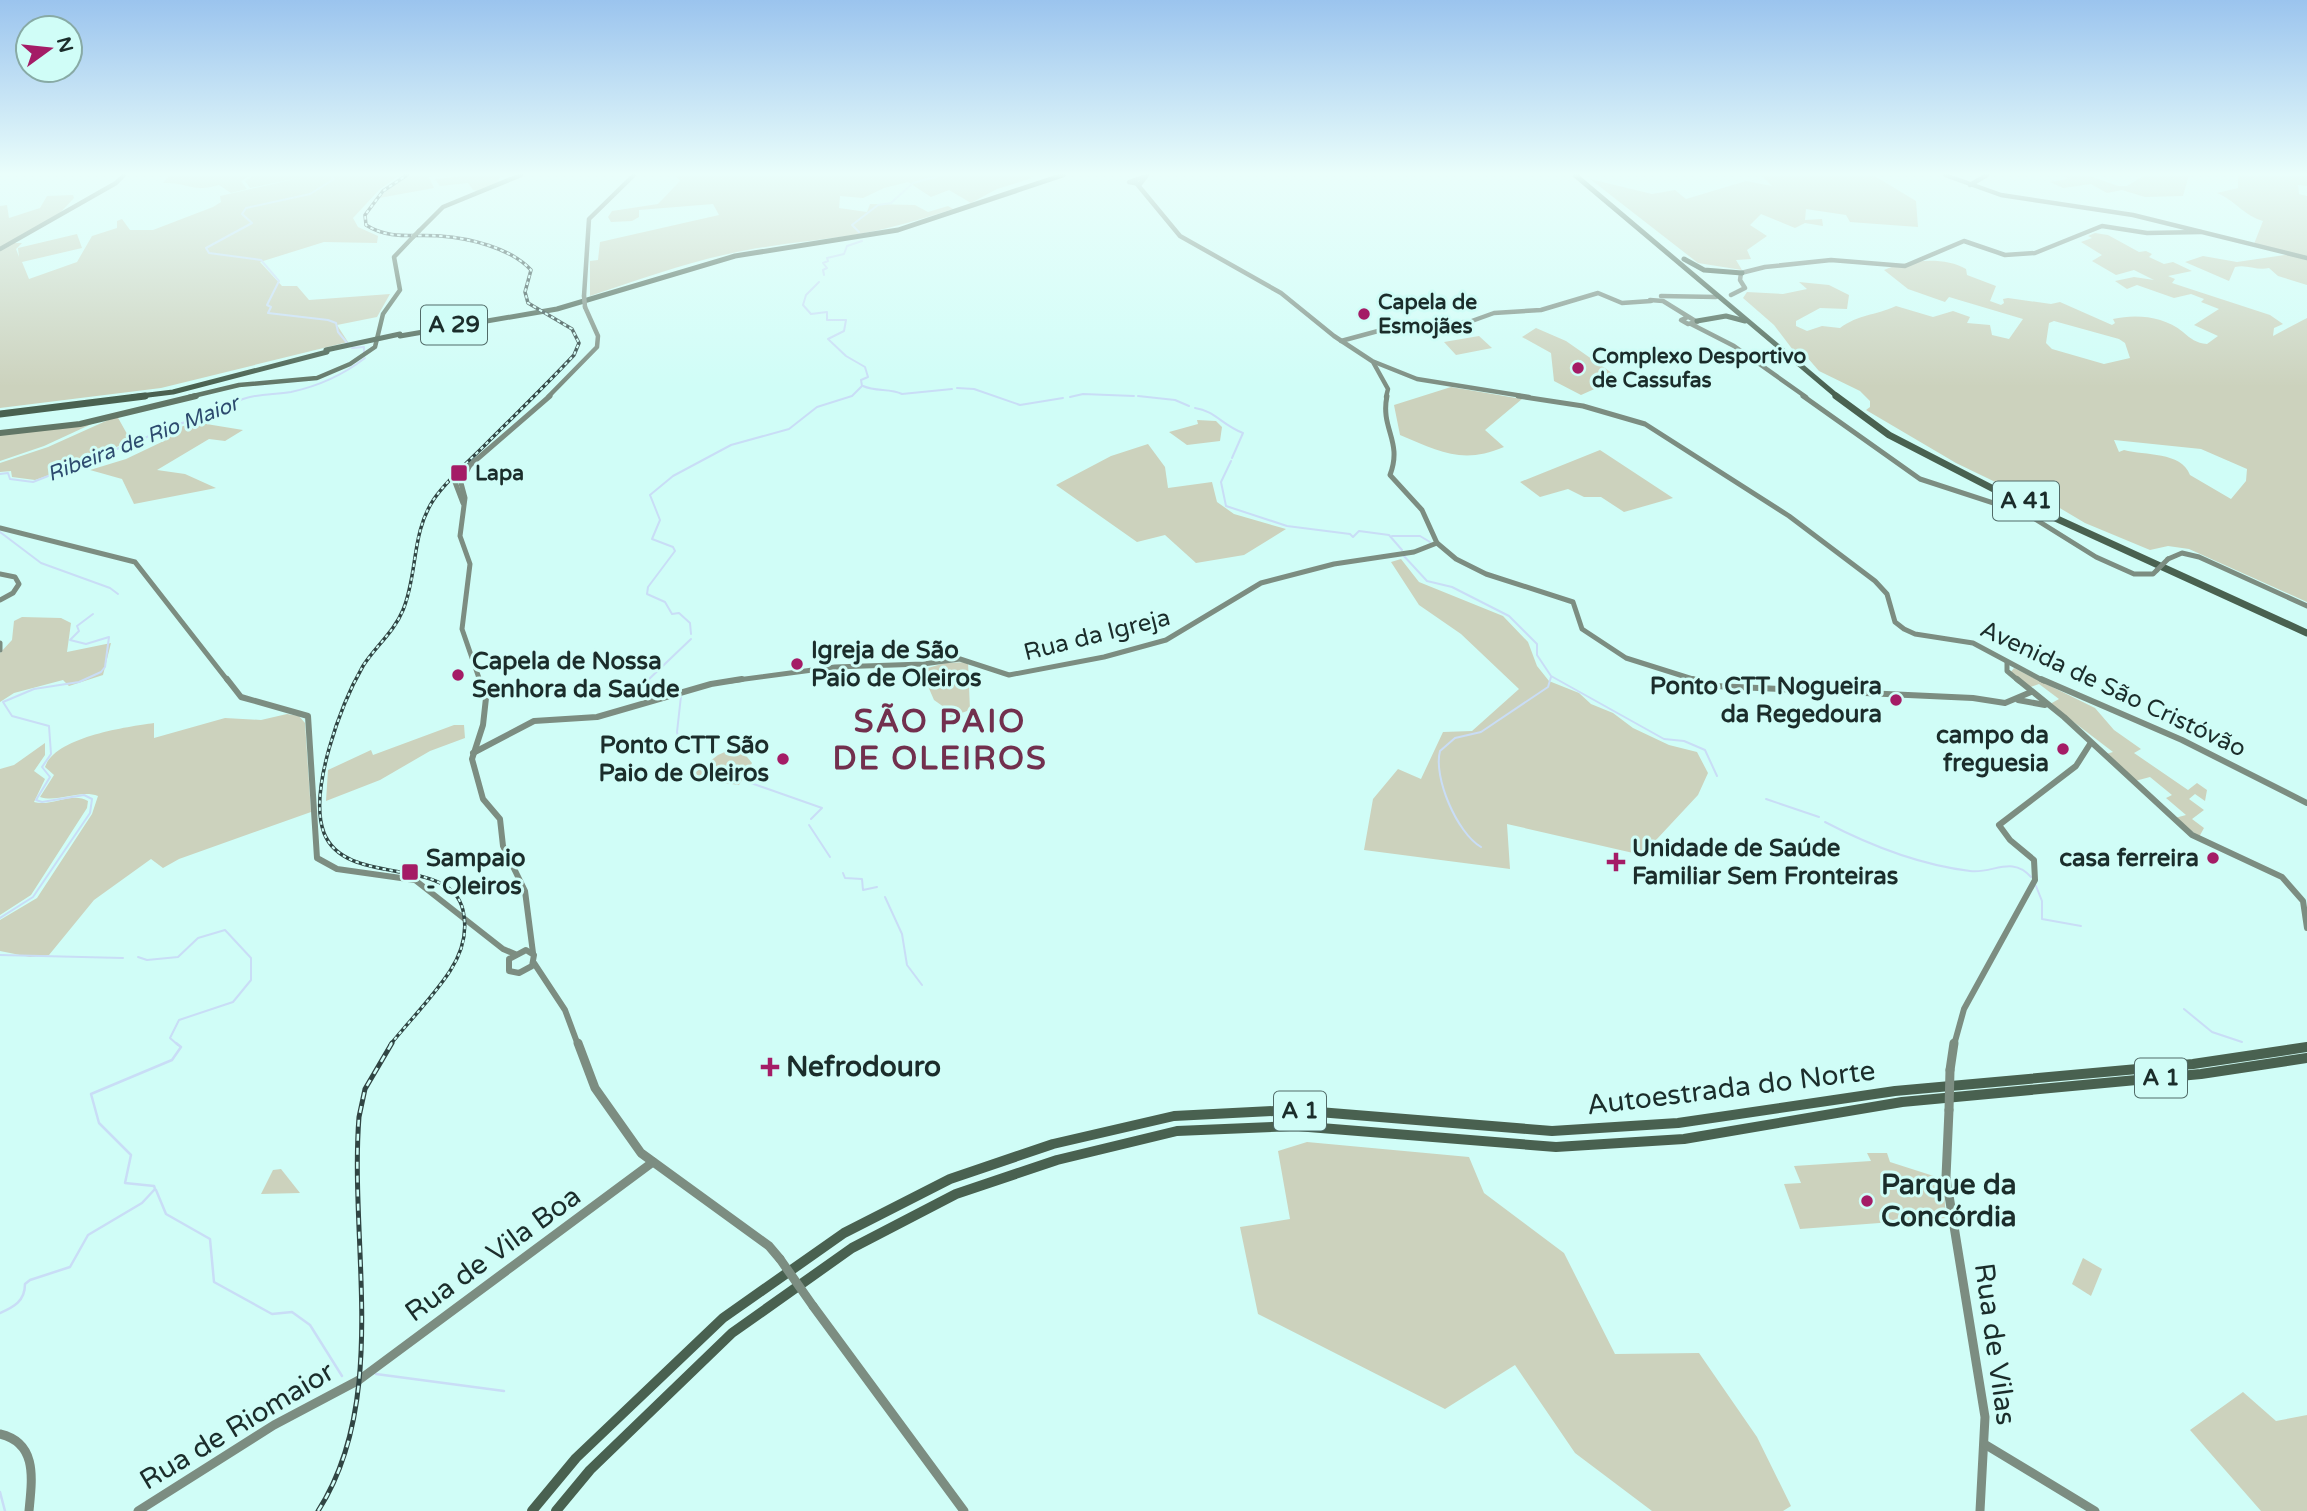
<svg xmlns="http://www.w3.org/2000/svg" width="2307" height="1511" font-family="'Varela Round',sans-serif">
	<rect width="100%" height="100%" fill="#d0fdf7"/>
	<!-- green -->
	<g fill="#ccd2bd" fill-rule="evenodd">
		<path d="M 170,175 L 252,175 L 241,181 L 247,189 L 231,193 L 219,185 C 193,193 187,182 163,183 Z"/>
		<polygon points="255,175 400,175 380,189 353,218 358,227 378,236 377,243 324,242 260,262 282,286 297,286 309,300 390,294 377,317 337,325 348,342 161,388 0,408 0,206 7,205 9,218 40,208 47,196 73,195 74,198 60,213 12,243 22,243 16,249 19,257 18,248 77,234 82,248 22,262 29,279 77,262 92,236 117,228 117,221 122,219 130,230 153,230 213,207 221,202 220,196 303,177 250,188 245,181"/>
		<polygon points="410,175 428,175 434,188 379,198 392,185"/>
		<polygon points="474,175 500,175 498,184 479,191 473,190 468,183 440,186 435,179"/>
		<path d="M 675,175 L 1029,175 L 1032,178 L 997,189 L 971,203 L 949,190 L 931,197 L 908,182 L 884,188 L 863,198 L 840,196 L 839,208 L 867,212 L 870,204 L 915,205 L 928,212 L 948,206 L 953,209 C 922,219 892,228 860,234 C 816,241 771,244 728,254 C 681,264 635,281 590,296 L 590,261 L 598,260 L 600,242 L 719,215 L 713,204 L 639,210 L 639,217 L 632,221 L 611,222 L 608,217 L 612,211 L 658,204 L 680,181 Z"/>
		<polygon points="1761,175 1873,175 1916,201 1918,227 1850,222 1846,215 1806,209 1805,220 1822,219 1823,226 1805,223 1795,228 1761,214 1750,225 1767,236 1747,250 1751,259 1736,260 1742,270 1698,263 1590,179 1652,194 1675,190 1686,199 1746,181 1772,186"/>
		<polygon points="2064,175 2087,175 2118,186 2127,186 2145,175 2189,175 2183,196 2145,197 2122,190 2107,193 2091,184 2063,188 2050,182 2068,179"/>
		<path d="M 2238,175 L 2307,175 L 2307,186 L 2298,185 L 2299,194 L 2307,196 L 2307,285 L 2278,276 L 2269,268 C 2257,271 2247,264 2235,267 L 2229,281 L 2185,262 L 2203,256 L 2237,262 L 2291,254 L 2254,244 L 2263,221 C 2243,215 2236,201 2217,193 L 2238,188 Z"/>
		<path d="M 2095,233 L 2108,235 L 2139,252 L 2146,251 L 2152,254 L 2149,257 L 2164,264 L 2173,262 L 2192,271 L 2168,276 L 2175,279 L 2172,283 L 2270,315 L 2283,324 L 2274,328 L 2273,336 L 2307,318 L 2307,602 L 2189,549 L 2168,546 L 2150,550 L 2085,523 L 2053,504 L 2016,492 L 1956,463 L 1866,410 L 1870,407 L 1870,401 L 1860,391 L 1819,371 L 1806,356 L 1793,350 L 1774,325 L 1743,298 L 1747,292 L 1783,294 L 1807,289 L 1799,282 L 1829,285 L 1849,295 L 1847,309 L 1820,308 L 1796,321 L 1796,326 L 1807,331 L 1822,326 L 1840,328 C 1859,314 1874,316 1896,306 L 1933,317 L 1953,311 L 1970,317 L 1967,323 L 1990,325 L 1992,335 L 2009,339 L 2023,319 L 1949,297 L 1945,302 L 1908,289 L 1884,270 C 1907,260 1944,256 1966,269 L 1967,275 L 1996,286 L 1990,301 L 2001,305 L 2004,303 L 2003,299 L 2008,298 L 2051,304 L 2060,302 L 2112,325 L 2115,323 L 2113,319 C 2136,314 2163,316 2183,332 C 2191,339 2196,343 2207,344 L 2218,336 L 2194,325 L 2219,309 L 2201,302 L 2204,299 L 2191,294 L 2174,298 L 2137,285 L 2127,289 L 2115,281 L 2134,277 L 2154,280 L 2134,270 L 2116,275 L 2092,261 L 2102,255 L 2081,242 L 2092,238 L 2088,236 ZM 2054,321 L 2119,339 L 2125,343 L 2130,358 L 2104,364 L 2052,349 L 2046,343 L 2049,323 ZM 2114,440 L 2201,449 L 2247,469 L 2246,481 L 2231,499 L 2190,475 C 2181,451 2145,456 2124,450 L 2119,452 Z"/>
		<polygon points="1536,328 1566,341 1619,378 1581,395 1554,381 1551,353 1522,337"/>
		<polygon points="1479,336 1492,348 1456,355 1444,342"/>
		<path d="M 1451,387 L 1522,399 L 1485,430 L 1504,447 C 1462,465 1439,451 1400,435 L 1394,405 Z"/>
		<polygon points="117,416 131,441 104,452 100,450 61,471 35,480 12,477 11,471 0,472 0,463 48,447"/>
		<polygon points="1197,420 1216,421 1222,427 1220,441 1187,445 1169,432 1198,424"/>
		<polygon points="96,422 44,446 0,461 0,434"/>
		<polygon points="194,422 243,430 225,441 209,439 157,470 185,474 216,488 134,504 122,479 90,470 126,459 168,439 173,430"/>
		<polygon points="1148,444 1165,467 1168,488 1212,482 1217,502 1234,514 1286,529 1244,555 1196,563 1165,535 1137,542 1056,485 1111,456"/>
		<polygon points="1600,450 1673,498 1624,512 1601,497 1584,497 1568,489 1540,497 1520,482"/>
		<polygon points="1401,559 1419,582 1503,616 1528,642 1537,666 1549,681 1579,693 1591,704 1613,713 1633,728 1669,745 1697,752 1708,773 1698,795 1642,855 1507,824 1510,869 1364,850 1373,799 1398,769 1421,779 1443,732 1472,731 1519,689 1461,634 1419,605 1391,562"/>
		<polygon points="22,617 61,618 71,623 67,652 111,643 103,675 69,686 63,680 14,693 0,702 0,709 0,653 12,640 14,621"/>
		<polygon points="968,662 970,710 950,717 951,712 934,700 921,670 945,663"/>
		<polygon points="2014,668 2095,708 2114,730 2141,749 2134,753 2188,790 2197,783 2207,790 2205,801 2195,794 2189,799 2204,810 2192,819 2204,828 2199,837 2175,818 2186,815 2166,798 2172,795 2150,777 2135,781 2103,755 2113,752 2050,704 2059,699 2039,684 2028,688 2010,673"/>
		<path d="M 287,714 L 299,716 L 305,723 L 311,812 L 179,859 L 163,868 L 151,859 L 94,900 L 49,955 L 30,957 L 0,951 L 0,920 L 37,898 L 92,814 L 98,796 C 80,789 58,803 40,797 L 54,775 L 45,767 C 55,737 126,727 154,723 L 154,738 L 225,718 L 261,720 Z"/>
		<polygon points="454,725 464,725 465,738 430,751 380,780 326,801 328,770 371,750 373,755"/>
		<path d="M 45,743 L 45,755 L 34,771 L 45,779 L 34,802 C 51,807 72,791 88,801 L 87,808 L 31,895 L 0,915 L 0,769 L 14,765 Z"/>
		<polygon points="738,746 752,763 739,785 688,778 718,755"/>
		<polygon points="1307,1142 1469,1157 1484,1193 1564,1253 1615,1354 1699,1353 1757,1437 1791,1506 1783,1511 1652,1511 1575,1453 1515,1365 1445,1409 1258,1314 1240,1227 1290,1219 1278,1151"/>
		<polygon points="1867,1153 1887,1153 1890,1162 1943,1179 1946,1218 1800,1229 1784,1184 1801,1183 1794,1166 1871,1161"/>
		<polygon points="281,1169 300,1193 261,1194 273,1170"/>
		<polygon points="2083,1258 2102,1269 2091,1296 2072,1284"/>
		<polygon points="2243,1392 2276,1421 2307,1415 2307,1511 2261,1511 2190,1430"/>
	</g>
	<g fill="none" stroke-linecap="round" stroke-linejoin="round">
		<!-- stream-far1 -->
		<g stroke="#c9ddf6" stroke-width="2">
			<polyline points="330,175 334,179 310,194 246,208 242,214 252,223 206,248 209,253 261,260 279,281 267,305 271,307 268,313 328,320 336,323 338,332 348,344"/>
			<polyline points="859,232 852,225 878,205 891,203 913,183 942,175"/>
			<polyline points="824,275 823,270 827,268 823,263 828,261 827,258 844,254 847,246 862,241"/>
			<polyline points="352,348 364,347 364,353"/>
			<path d="M 863,386 C 876,392 890,388 902,394 L 952,389"/>
			<polyline points="957,388 974,389 1020,405 1063,398"/>
			<polyline points="1138,396 1175,400 1189,406"/>
			<polyline points="1070,397 1083,394 1134,396"/>
			<path d="M 1195,408 C 1215,411 1222,425 1243,433 L 1232,458"/>
			<polyline points="1231,461 1221,482 1226,506 1287,526 1350,534 1353,537 1359,531 1389,535 1402,550"/>
			<path d="M 0,474 L 8,473 L 10,479 L 33,482 L 243,399 C 260,393 275,395 291,392 C 319,386 343,375 365,358"/>
			<polyline points="0,532 41,563 110,588 118,594"/>
			<polyline points="1392,536 1420,536 1430,542"/>
			<polyline points="1403,555 1427,581 1452,587 1509,616 1537,644 1537,655 1551,676 1664,739 1684,741 1705,750 1717,776"/>
			<polyline points="691,634 690,623 679,613 672,614 665,602 647,594 648,587 675,551 673,547 652,539 660,520 650,495 673,476 731,445 789,429 817,407 852,396 862,386 861,380 868,377 865,367 846,356 828,339 844,331 846,320 827,320 827,312 811,314 803,305 806,295 819,282"/>
			<polyline points="668,694 654,693 647,681 691,639"/>
			<polyline points="681,696 677,732 681,748"/>
			<polyline points="748,782 822,808 811,819"/>
			<polyline points="1766,799 1819,817"/>
			<path d="M 1825,822 C 1869,845 1921,865 1970,871 C 1993,874 2012,855 2031,877"/>
			<polyline points="809,825 830,857"/>
			<path d="M 1481,847 C 1457,833 1433,777 1440,751 L 1455,738 L 1481,732 L 1548,687 L 1551,677"/>
			<polyline points="843,873 845,878 862,879 863,890 877,887"/>
			<polyline points="2036,886 2042,901 2042,919 2081,926"/>
			<polyline points="885,897 902,934 907,965 922,985"/>
			<polyline points="0,918 33,897 90,813 92,799 84,795 42,802 36,800 50,777 42,767 51,754 49,726 12,716 3,702 34,689 79,682 101,672 105,667 109,637 86,644 70,640 79,631 77,626 93,614"/>
			<polyline points="0,955 123,958"/>
			<polyline points="138,957 147,960 178,957 198,938 225,930 251,958 251,980 233,1002 179,1020 170,1038 178,1045"/>
			<polyline points="2184,1009 2212,1032 2242,1042"/>
		</g>
		<!-- stream -->
		<g stroke="#c9ddf6" stroke-width="2.5">
			<polyline points="156,1190 166,1214 210,1239 214,1282 272,1314 292,1312 310,1325 342,1376"/>
			<path d="M 0,1313 C 14,1307 25,1301 25,1284 L 30,1280 L 70,1267 L 88,1235 L 142,1203 L 155,1189 L 154,1186 L 125,1183 L 131,1155 L 99,1123 L 91,1094 L 172,1060 L 181,1047 L 176,1043"/>
			<polyline points="376,1374 504,1391"/>
			<polyline points="0,1492 5,1511"/>
		</g>
		<!-- secondary-far3 -->
		<g stroke="#7c8d81" stroke-width="4.5">
			<polyline points="1945,175 2001,195 2133,215 2307,258"/>
			<polyline points="1146,176 1129,182 1140,184 1147,175"/>
			<polyline points="1137,184 1180,236 1281,293 1334,336 1372,361 1417,379 1529,397"/>
			<polyline points="1970,185 1987,175"/>
			<polyline points="0,249 116,183 124,175"/>
			<polyline points="1731,295 1745,288 1740,280 1741,273 1765,267 1831,260 1905,266 1964,241 2005,255 2035,253 2102,226 2147,233 2201,232"/>
			<polyline points="584,296 589,219 634,175"/>
			<polyline points="1661,296 1716,297"/>
			<polyline points="1650,300 1663,301 1697,322 1688,324 1681,320 1688,317"/>
			<polyline points="1691,324 1734,346 1806,397"/>
			<polyline points="1341,341 1404,324 1469,322 1494,313 1541,310 1598,293 1622,303 1651,301"/>
			<polyline points="1373,362 1388,389 1386,397"/>
			<polyline points="548,397 597,347 598,336 585,307"/>
		</g>
		<!-- secondary-far2 -->
		<g stroke="#7c8d81" stroke-width="5">
			<path d="M 1387,396 C 1380,429 1403,441 1390,475 L 1422,510 L 1437,543 L 1456,559 L 1486,574 L 1573,602 L 1582,629 L 1626,658 L 1699,681"/>
			<polyline points="1518,396 1583,406 1645,424 1789,516 1875,581 1887,594 1895,622 1904,629 1915,634 1973,643 2044,681"/>
			<polyline points="1803,396 1920,479 2027,514 2096,557 2134,574 2153,574 2157,570"/>
			<polyline points="469,467 461,483 465,498 460,536 470,564 462,629 480,681"/>
			<polyline points="463,503 455,482 461,473 550,396"/>
			<polyline points="0,528 135,562 228,681"/>
			<polyline points="2168,559 2182,553 2199,557 2307,606"/>
			<polyline points="0,574 15,577 19,584 13,593 0,600"/>
			<polyline points="0,643 0,650"/>
			<polyline points="2007,663 2007,671 2019,681"/>
			<polyline points="730,681 835,667 923,664 960,659 1009,675 1104,657 1166,640 1261,583 1334,564 1414,552 1437,543"/>
		</g>
		<!-- secondary-far1 -->
		<g stroke="#7c8d81" stroke-width="6">
			<polyline points="227,679 241,697 308,716 317,858 337,869 415,880 503,949 515,954"/>
			<polyline points="479,679 486,698 483,725 472,759 483,799 500,819 503,846 525,891 533,953"/>
			<polyline points="1693,679 1715,686 1973,698 2005,703 2031,692"/>
			<polyline points="2017,679 2064,717 2192,835 2282,877 2303,901 2307,928"/>
			<polyline points="2041,679 2182,740 2307,803"/>
			<polyline points="2018,700 2045,705"/>
			<polyline points="473,753 534,721 597,717 711,684 742,679"/>
			<polygon points="526,950 534,955 532,966 519,973 509,971 509,959"/>
			<polyline points="534,963 565,1010 578,1045"/>
			<polyline points="1954,1045 1964,1009 2035,880 2034,860 2010,840 1999,825 2076,766 2090,744"/>
		</g>
		<!-- secondary -->
		<g stroke="#7c8d81" stroke-width="9">
			<polyline points="578,1043 595,1088 641,1153 769,1246 780,1259"/>
			<polyline points="1950,1070 1954,1043"/>
			<polyline points="1949,1110 1946,1177 1985,1417 1980,1511"/>
			<polyline points="813,1306 964,1511"/>
			<path d="M 0,1434 C 38,1443 32,1479 29,1511"/>
			<polyline points="1986,1445 2095,1511"/>
			<polyline points="138,1511 274,1425 359,1380 653,1162"/>
		</g>
		<!-- primary-far1 -->
		<g stroke="#617666" stroke-width="4.5">
			<polyline points="419,231 443,207 521,175"/>
			<polyline points="189,397 239,385 317,378 350,364 375,347 383,314 400,290 394,257 413,237"/>
		</g>
		<!-- primary -->
		<polyline stroke="#617666" stroke-width="6" points="0,433 80,424 196,396"/>
		<!-- highway-far2 -->
		<g stroke="#496150" stroke-width="5">
			<polyline points="1575,175 1838,397"/>
			<polyline points="1684,259 1704,270 1742,273"/>
			<polyline points="1697,321 1726,316 1745,321"/>
			<polyline points="400,336 557,309 735,256 898,230 1063,175"/>
			<polyline points="132,397 173,392 327,352"/>
		</g>
		<!-- highway-far1 -->
		<g stroke="#496150" stroke-width="7">
			<polyline points="1836,396 1889,435 2009,497 2307,633"/>
			<polyline points="0,414 145,396"/>
		</g>
		<!-- highway -->
		<g stroke="#496150" stroke-width="10">
			<polyline points="532,1511 576,1458 723,1318 844,1233 950,1179 1053,1144 1174,1116 1294,1110 1552,1131 1678,1123 1895,1091 2193,1064 2307,1047"/>
			<polyline points="556,1511 590,1470 732,1333 852,1248 956,1194 1057,1160 1177,1131 1296,1126 1556,1147 1684,1139 1902,1102 2201,1074 2307,1058"/>
		</g>
		<!-- rail-far1 casing -->
		<g stroke="#304543" stroke-width="3.5">
			<path id="rail-far1" d="M 390,1045 C 410,1020 433,997 450,971 C 461,954 467,936 464,916 C 457,852 346,890 324,833 C 308,791 341,704 363,666 C 375,647 394,632 403,610 C 418,574 411,533 434,499 C 448,479 467,463 485,445 C 515,415 545,386 574,355 L 579,343 L 572,329 L 528,303 L 525,292 L 531,270 C 511,248 469,238 440,236 C 414,234 389,240 366,225 L 365,215 L 383,191 L 407,175"/>
		</g>
		<!-- rail casing -->
		<g stroke="#304543" stroke-width="5">
			<path id="rail" d="M 318,1511 C 390,1399 349,1243 359,1117 L 365,1089 L 392,1043"/>
		</g>
		<!-- rail-far1 -->
		<use href="#rail-far1" stroke="#d0fdf7" stroke-width="2" stroke-dasharray="3.5" stroke-linecap="butt"/>
		<!-- rail -->
		<use href="#rail" stroke="#d0fdf7" stroke-width="2.5" stroke-dasharray="7" stroke-linecap="butt"/>
		<!-- secondary-bridge-far2 -->
		<polyline stroke="#7c8d81" stroke-width="4.5" points="584,296 585,307"/>
		<!-- secondary-bridge-far1 -->
		<polyline stroke="#7c8d81" stroke-width="5" points="2157,570 2168,559"/>
		<!-- secondary-bridge -->
		<g stroke="#7c8d81" stroke-width="9">
			<polyline points="1949,1110 1950,1070"/>
			<polyline points="780,1259 813,1306"/>
		</g>
		<!-- primary-bridge -->
		<polyline stroke="#617666" stroke-width="4.5" points="413,237 419,231"/>
		<!-- highway-bridge -->
		<polyline stroke="#496150" stroke-width="5" points="326,350 400,334"/>
	</g>
	<!-- sky -->
	<linearGradient id="sky" x2="0" y2="1"><stop stop-color="#9bc4ee"/><stop offset="0.45" stop-color="#eafefb"/><stop offset="1" stop-color="#eafefb" stop-opacity="0"/></linearGradient>
	<rect width="2307" height="387" fill="url(#sky)"/>
	<!-- markers -->
	<g fill="#a41c66" stroke="#d0fdf7" stroke-width="2.5">
		<circle cx="1364" cy="314" r="7"/>
		<circle cx="1578" cy="368" r="7"/>
		<rect x="450" y="464" width="18" height="18" rx="3.5"/>
		<circle cx="797" cy="664" r="7"/>
		<circle cx="458" cy="675" r="7"/>
		<circle cx="1896" cy="700" r="7"/>
		<circle cx="2063" cy="749" r="7"/>
		<circle cx="783" cy="759" r="7"/>
		<circle cx="2213" cy="858" r="7"/>
		<path d="M1612.5 851.5h7v7h7v7h-7v7h-7v-7h-7v-7h7z"/>
		<rect x="401" y="863" width="18" height="18" rx="3.5"/>
		<path d="M766.5 1056.5h7v7h7v7h-7v7h-7v-7h-7v-7h7z"/>
		<circle cx="1867" cy="1201" r="7"/>
	</g>
	<g text-anchor="middle" dominant-baseline="central" stroke-width="6" stroke-linejoin="round" paint-order="stroke">
		<!-- far-poi labels -->
		<g font-size="21" font-weight="bold" fill="#1b2d2b" stroke="#d0fdf7" text-anchor="start">
			<text x="1378" y="302">Capela de<tspan x="1378" dy="24">Esmojães</tspan></text>
			<text x="1592" y="356">Complexo Desportivo<tspan x="1592" dy="24">de Cassufas</tspan></text>
			<text x="475" y="473">Lapa</text>
		</g>
		<!-- far-water labels -->
		<g font-size="21" font-style="italic" fill="#2d4b6f" stroke="#d0fdf7">
			<text transform="translate(143 439) rotate(-21)">Ribeira de Rio Maior</text>
		</g>
		<!-- shield labels -->
		<g fill="#d0fdf7" stroke="#516b68" stroke-width="2">
			<rect x="421" y="305.5" width="66" height="39" rx="5"/>
			<rect x="1993" y="481.5" width="66" height="39" rx="5"/>
			<rect x="2135" y="1058.5" width="52" height="39" rx="5"/>
			<rect x="1274" y="1091.5" width="52" height="39" rx="5"/>
		</g>
		<g font-size="23" font-weight="bold" fill="#1b2d2b">
			<text x="454" y="325">A 29</text>
			<text x="2026" y="501">A 41</text>
			<text x="2161" y="1078">A 1</text>
			<text x="1300" y="1111">A 1</text>
		</g>
		<!-- street labels -->
		<g font-size="24" fill="#1b2d2b" stroke="#d0fdf7">
			<text transform="translate(1097 635) rotate(-14)">Rua da Igreja</text>
			<text transform="translate(2113 689) rotate(25)">Avenida de São Cristóvão</text>
		</g>
		<!-- poi labels -->
		<g font-size="24" font-weight="bold" fill="#1b2d2b" stroke="#d0fdf7" text-anchor="start">
			<text x="811" y="650">Igreja de São<tspan x="811" dy="28">Paio de Oleiros</tspan></text>
			<text x="472" y="661">Capela de Nossa<tspan x="472" dy="28">Senhora da Saúde</tspan></text>
			<text x="1882" y="686" text-anchor="end">Ponto CTT Nogueira<tspan x="1882" dy="28">da Regedoura</tspan></text>
			<text x="2049" y="735" text-anchor="end">campo da<tspan x="2049" dy="28">freguesia</tspan></text>
			<text x="769" y="745" text-anchor="end">Ponto CTT São<tspan x="769" dy="28">Paio de Oleiros</tspan></text>
			<text x="1632" y="848">Unidade de Saúde<tspan x="1632" dy="28">Familiar Sem Fronteiras</tspan></text>
			<text x="426" y="858">Sampaio<tspan x="426" dy="28">- Oleiros</tspan></text>
			<text x="2199" y="858" text-anchor="end">casa ferreira</text>
		</g>
		<!-- near-poi labels -->
		<g font-size="28" font-weight="bold" fill="#1b2d2b" stroke="#d0fdf7" text-anchor="start">
			<text x="786" y="1067">Nefrodouro</text>
			<text x="1881" y="1185">Parque da<tspan x="1881" dy="32">Concórdia</tspan></text>
		</g>
		<!-- near-street labels -->
		<g font-size="28" fill="#1b2d2b" stroke="#d0fdf7">
			<text transform="translate(1731 1088) rotate(-7)">Autoestrada do Norte</text>
			<text transform="translate(493 1254) rotate(-36)">Rua de Vila Boa</text>
			<text transform="translate(1995 1344) rotate(82)">Rua de Vilas</text>
			<text transform="translate(237 1426) rotate(-31)">Rua de Riomaior</text>
		</g>
		<!-- district labels -->
		<g font-size="32" font-weight="bold" letter-spacing="2" fill="#72304e" stroke="#d0fdf7">
			<text x="940" y="722">SÃO PAIO<tspan x="940" dy="37">DE OLEIROS</tspan></text>
		</g>
	</g>
	<!-- north arrow -->
	<g transform="translate(49 49) rotate(75)"><circle r="33" fill="#d0fdf7" stroke="#88aaa5" stroke-width="2"/>
	<path d="M0-5L12 26L0 18L-12 26Z" fill="#a41c66"/>
	<text y="-10" font-size="19" font-weight="bold" text-anchor="middle" fill="#1b2d2b">N</text>
	</g>
</svg>
